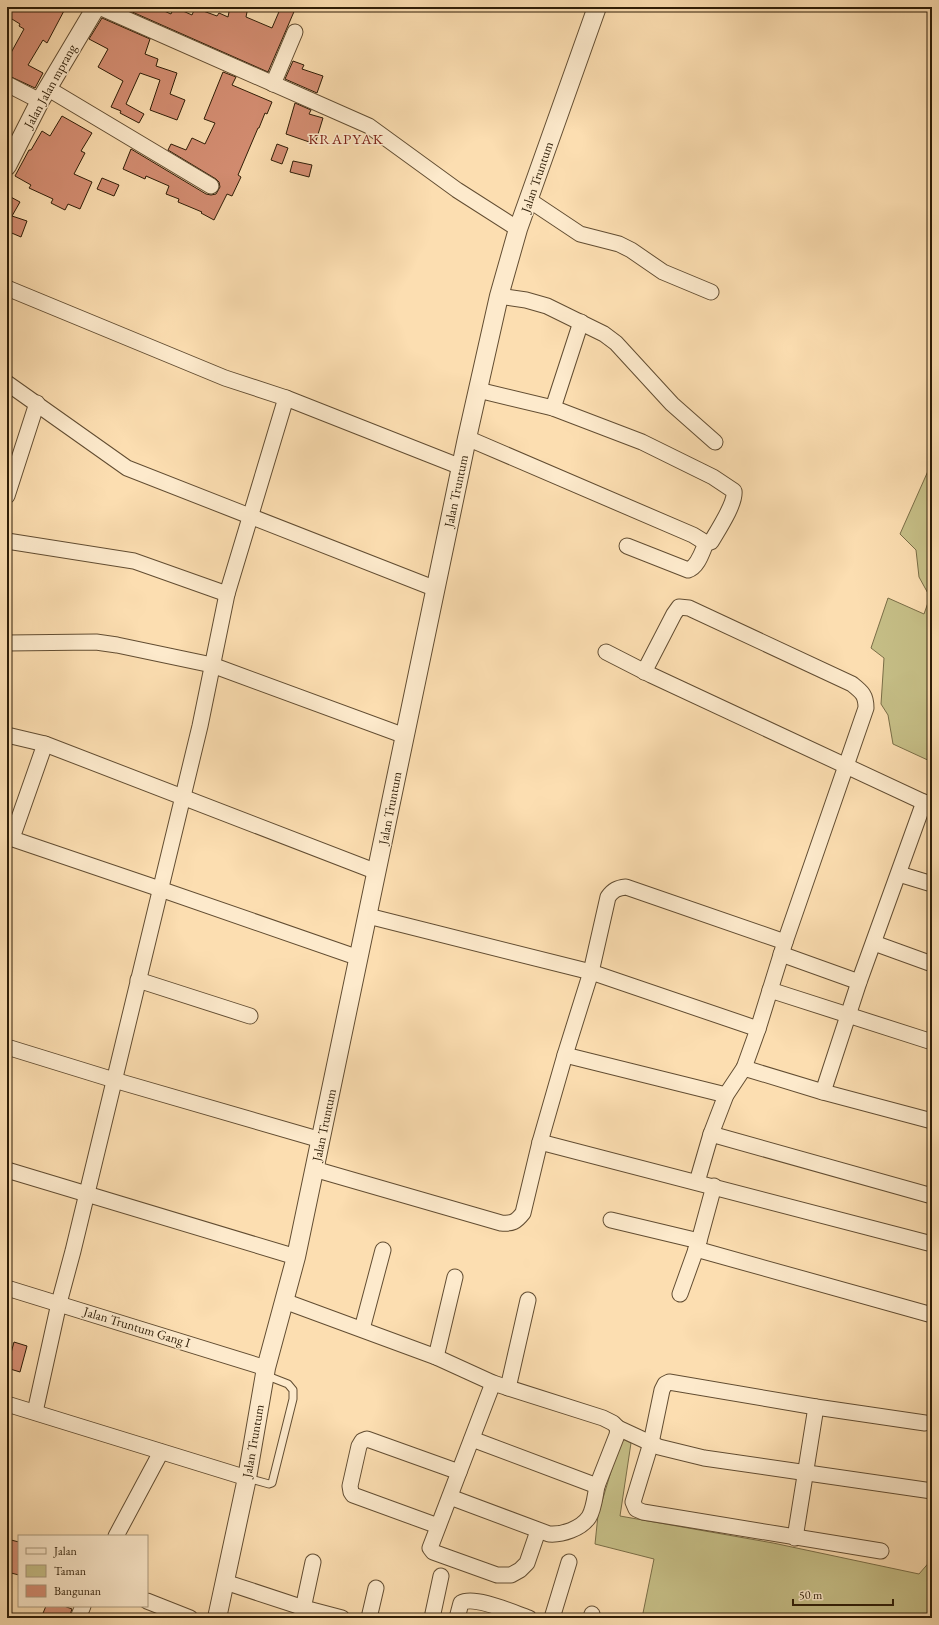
<svg xmlns="http://www.w3.org/2000/svg" width="939" height="1625" font-family="'EB Garamond',serif">
	<rect width="100%" height="100%" fill="#fcdeb1"/>
	<filter id="stains"><feTurbulence type="fractalNoise" baseFrequency=".005" numOctaves="4"/><feColorMatrix values="0 0 0 0 .2 0 0 0 0 .09 0 0 0 0 .02 0 0 0 .5 -.17"/></filter>
	<radialGradient id="worn" r=".72"><stop offset=".6" stop-color="#630" stop-opacity="0"/><stop offset="1" stop-color="#630" stop-opacity=".3"/></radialGradient>
	<!-- green -->
	<g fill="#c6bf87" stroke="#7a6e47">
		<polygon points="932,462 932,762 893,744 888,715 881,704 884,658 871,648 888,598 924,614 930,597 919,577 916,550 900,534"/>
		<polygon points="621,1438 631,1443 620,1516 773,1543 919,1574 932,1559 932,1618 642,1618 654,1559 595,1544 598,1515"/>
	</g>
	<!-- building -->
	<g fill="#d58e73" stroke="#2e1d07">
		<polygon points="7,7 66,7 47,43 43,40 28,65 43,73 35,88 7,75 7,60 24,29 19,26 20,24 7,16"/>
		<polygon points="121,7 155,7 171,14 174,7 192,15 195,8 217,16 219,13 228,17 230,7 248,7 246,17 272,28 281,7 296,7 268,72"/>
		<polygon points="102,18 150,39 145,54 158,59 156,66 177,73 170,94 185,100 177,120 150,110 160,80 140,73 126,104 144,114 139,123 120,113 121,111 111,107 123,81 98,67 108,49 89,39"/>
		<polygon points="293,61 304,65 302,69 323,76 317,93 285,79"/>
		<polygon points="223,72 236,77 232,85 272,102 267,114 265,113 259,128 258,128 238,175 241,177 232,196 227,194 214,220 201,213 202,212 178,202 179,199 166,194 169,186 146,176 145,179 123,169 131,149 206,194 211,195 216,194 220,187 219,182 216,179 168,150 171,144 186,150 192,138 205,144 215,123 204,119"/>
		<polygon points="295,103 311,110 309,114 323,118 315,144 286,134"/>
		<polygon points="62,116 92,133 81,151 85,153 74,174 92,182 80,209 68,204 65,210 51,203 53,199 29,188 31,185 15,176 29,150 31,150 42,131 50,136"/>
		<polygon points="277,144 288,148 282,164 271,160"/>
		<polygon points="293,161 312,165 309,177 290,172"/>
		<polygon points="102,178 119,185 114,196 97,189"/>
		<polygon points="7,195 20,202 12,216 27,221 21,237 7,231"/>
		<polygon points="14,1342 27,1346 20,1372 7,1368"/>
		<polygon points="7,1539 19,1542 19,1575 7,1572"/>
		<polygon points="46,1606 64,1606 72,1609 69,1618 41,1618"/>
	</g>
	<g fill="none" stroke-linecap="round" stroke-linejoin="round">
		<!-- service casing -->
		<g stroke="#624d32" stroke-width="9">
			<polyline id="service" points="247,1478 269,1484 272,1483 293,1399 293,1390 288,1384 265,1375"/>
		</g>
		<!-- minor casing -->
		<g stroke="#624d32" stroke-width="17">
			<g id="minor">
				<polyline points="99,7 369,126 457,190 518,229"/>
				<polyline points="7,84 40,101"/>
				<polyline points="273,84 295,32"/>
				<polyline points="47,88 211,186"/>
				<polyline points="529,200 580,234 619,244 631,250 663,272 711,292"/>
				<polyline points="7,288 225,378 286,398 461,467"/>
				<polyline points="499,296 526,300 547,306 604,334 616,343 672,404 715,442"/>
				<polyline points="7,383 127,468 436,589"/>
				<polyline points="553,408 581,322"/>
				<path d="M 467,438 L 693,535 L 706,543 L 711,542 C 718,530 736,503 734,491 L 713,477 L 642,442 L 553,408 L 478,390"/>
				<polyline points="7,496 37,403"/>
				<polyline points="7,541 134,561 227,594"/>
				<path d="M 627,546 L 688,570 C 698,567 702,552 706,543"/>
				<polyline points="7,643 96,642 117,645 212,665 405,736"/>
				<polyline points="606,652 651,675 932,806"/>
				<path d="M 644,672 L 674,614 L 679,607 L 689,608 L 852,684 C 862,692 866,695 866,708 L 785,942 L 758,1029 L 744,1068 L 726,1095 L 711,1134 L 697,1182"/>
				<polyline points="7,735 45,744 377,872"/>
				<polyline points="7,837 160,889 359,958"/>
				<polyline points="12,838 45,744"/>
				<polyline points="899,874 932,884"/>
				<polyline points="368,916 591,972 758,1029"/>
				<polyline points="874,943 932,964"/>
				<polyline points="781,954 859,982"/>
				<polyline points="138,980 250,1016"/>
				<polyline points="770,990 932,1042"/>
				<polyline points="7,1047 114,1080 321,1140"/>
				<polyline points="565,1055 726,1095"/>
				<polyline points="744,1068 823,1092 932,1121"/>
				<polyline points="823,1092 859,982 924,802"/>
				<polyline points="711,1134 932,1196"/>
				<polyline points="540,1142 932,1244"/>
				<path d="M 314,1169 L 501,1223 C 512,1224 516,1222 523,1213 L 540,1142 L 565,1055 L 591,972 L 608,897 C 613,890 617,888 626,887 L 785,942"/>
				<polyline points="7,1170 296,1257"/>
				<polyline points="611,1220 699,1241"/>
				<polyline points="696,1249 932,1315"/>
				<polyline points="7,1288 266,1368"/>
				<polyline points="680,1294 699,1241 714,1186"/>
				<polyline points="284,1301 436,1357 493,1383 603,1418 613,1423 618,1428 617,1435 597,1486 472,1439"/>
				<polyline points="362,1329 383,1250"/>
				<polyline points="436,1357 455,1277"/>
				<polyline points="493,1383 430,1548 433,1552 497,1575 511,1575 520,1570 527,1563 538,1531"/>
				<polyline points="508,1388 528,1300"/>
				<polyline points="7,1404 247,1478"/>
				<polyline points="35,1412 59,1303 73,1251 200,726 227,594 286,398"/>
				<polyline points="618,1428 659,1447 704,1458 932,1491"/>
				<path d="M 450,1497 L 549,1534 C 562,1535 581,1529 589,1517 C 594,1509 595,1496 597,1486"/>
				<polyline points="438,1526 353,1495 351,1492 350,1486 359,1446 362,1441 367,1439 459,1472"/>
				<polyline points="116,1536 161,1452"/>
				<polyline points="795,1538 816,1407"/>
				<polyline points="881,1551 643,1512 636,1509 633,1502 651,1443 662,1390 665,1384 669,1382 816,1407 925,1423"/>
				<polyline points="225,1582 304,1608 342,1618"/>
				<polyline points="147,1601 190,1618"/>
				<polyline points="78,1618 83,1606"/>
				<polyline points="301,1618 313,1562"/>
				<polyline points="369,1618 376,1588"/>
				<polyline points="432,1618 441,1576"/>
				<path d="M 457,1618 L 461,1603 C 474,1595 514,1613 529,1618"/>
				<polyline points="552,1618 569,1562"/>
				<polyline points="591,1618 592,1614"/>
			</g>
		</g>
		<!-- tertiary casing -->
		<g stroke="#624d32" stroke-width="20">
			<g id="tertiary">
				<polyline points="7,166 40,101 96,7"/>
				<polyline points="217,1618 247,1478 266,1368 296,1257 467,438 499,296 518,229 597,7"/>
			</g>
		</g>
		<!-- service -->
		<use href="#service" stroke="#fdeacc" stroke-width="7"/>
		<!-- minor -->
		<use href="#minor" stroke="#fdeacc" stroke-width="15"/>
		<!-- tertiary -->
		<use href="#tertiary" stroke="#fdeacc" stroke-width="18"/>
	</g>
	<g text-anchor="middle" dominant-baseline="central" stroke-width="3" stroke-linejoin="round" paint-order="stroke">
		<!-- street labels -->
		<g font-size="13" fill="#2e1d07" stroke="#fdeacc">
			<text transform="translate(50 86) rotate(-61)">Jalan Jalan mprang</text>
			<text transform="translate(537 177) rotate(-71)">Jalan Truntum</text>
			<text transform="translate(456 491) rotate(-78)">Jalan Truntum</text>
			<text transform="translate(390 808) rotate(-79)">Jalan Truntum</text>
			<text transform="translate(324 1125) rotate(-78)">Jalan Truntum</text>
			<text transform="translate(137 1327) rotate(17)">Jalan Truntum Gang I</text>
			<text transform="translate(253 1441) rotate(-80)">Jalan Truntum</text>
		</g>
		<!-- quarter labels -->
		<g font-size="15" letter-spacing="1" fill="#7a1f14" stroke="#fdeacc">
			<text x="346" y="138">KRAPYAK</text>
		</g>
	</g>
	<!-- margin -->
	<rect width="939" height="1625" fill="none" stroke="#fcdeb1" stroke-width="24"/>
	<rect x="8" y="8" width="923" height="1609" fill="none" stroke="#2e1d07" stroke-width="2"/>
	<rect x="12" y="12" width="915" height="1601" fill="none" stroke="#2e1d07"/>
	<!-- legend -->
	<rect x="18" y="1535" width="130" height="72" fill="#fdeacc" stroke="#aa987d"/>
	<rect x="26" y="1548" width="20" height="6" fill="#fdeacc" stroke="#aa987d"/>
	<text x="54" y="1555" font-size="12" fill="#2e1d07">Jalan</text>
	<rect x="26" y="1565" width="20" height="12" fill="#c6bf87" stroke="#aa987d"/>
	<text x="54" y="1575" font-size="12" fill="#2e1d07">Taman</text>
	<rect x="26" y="1585" width="20" height="12" fill="#d58e73" stroke="#aa987d"/>
	<text x="54" y="1595" font-size="12" fill="#2e1d07">Bangunan</text>
	<!-- scale -->
	<path d="M793 1599v6h100v-6" fill="none" stroke="#2e1d07" stroke-width="2"/>
	<text x="799" y="1599" font-size="12" fill="#2e1d07" stroke="#fdeacc" stroke-width="3" paint-order="stroke">50 m</text>
	<rect width="100%" height="100%" filter="url(#stains)"/>
	<rect width="100%" height="100%" fill="url(#worn)"/>
</svg>
